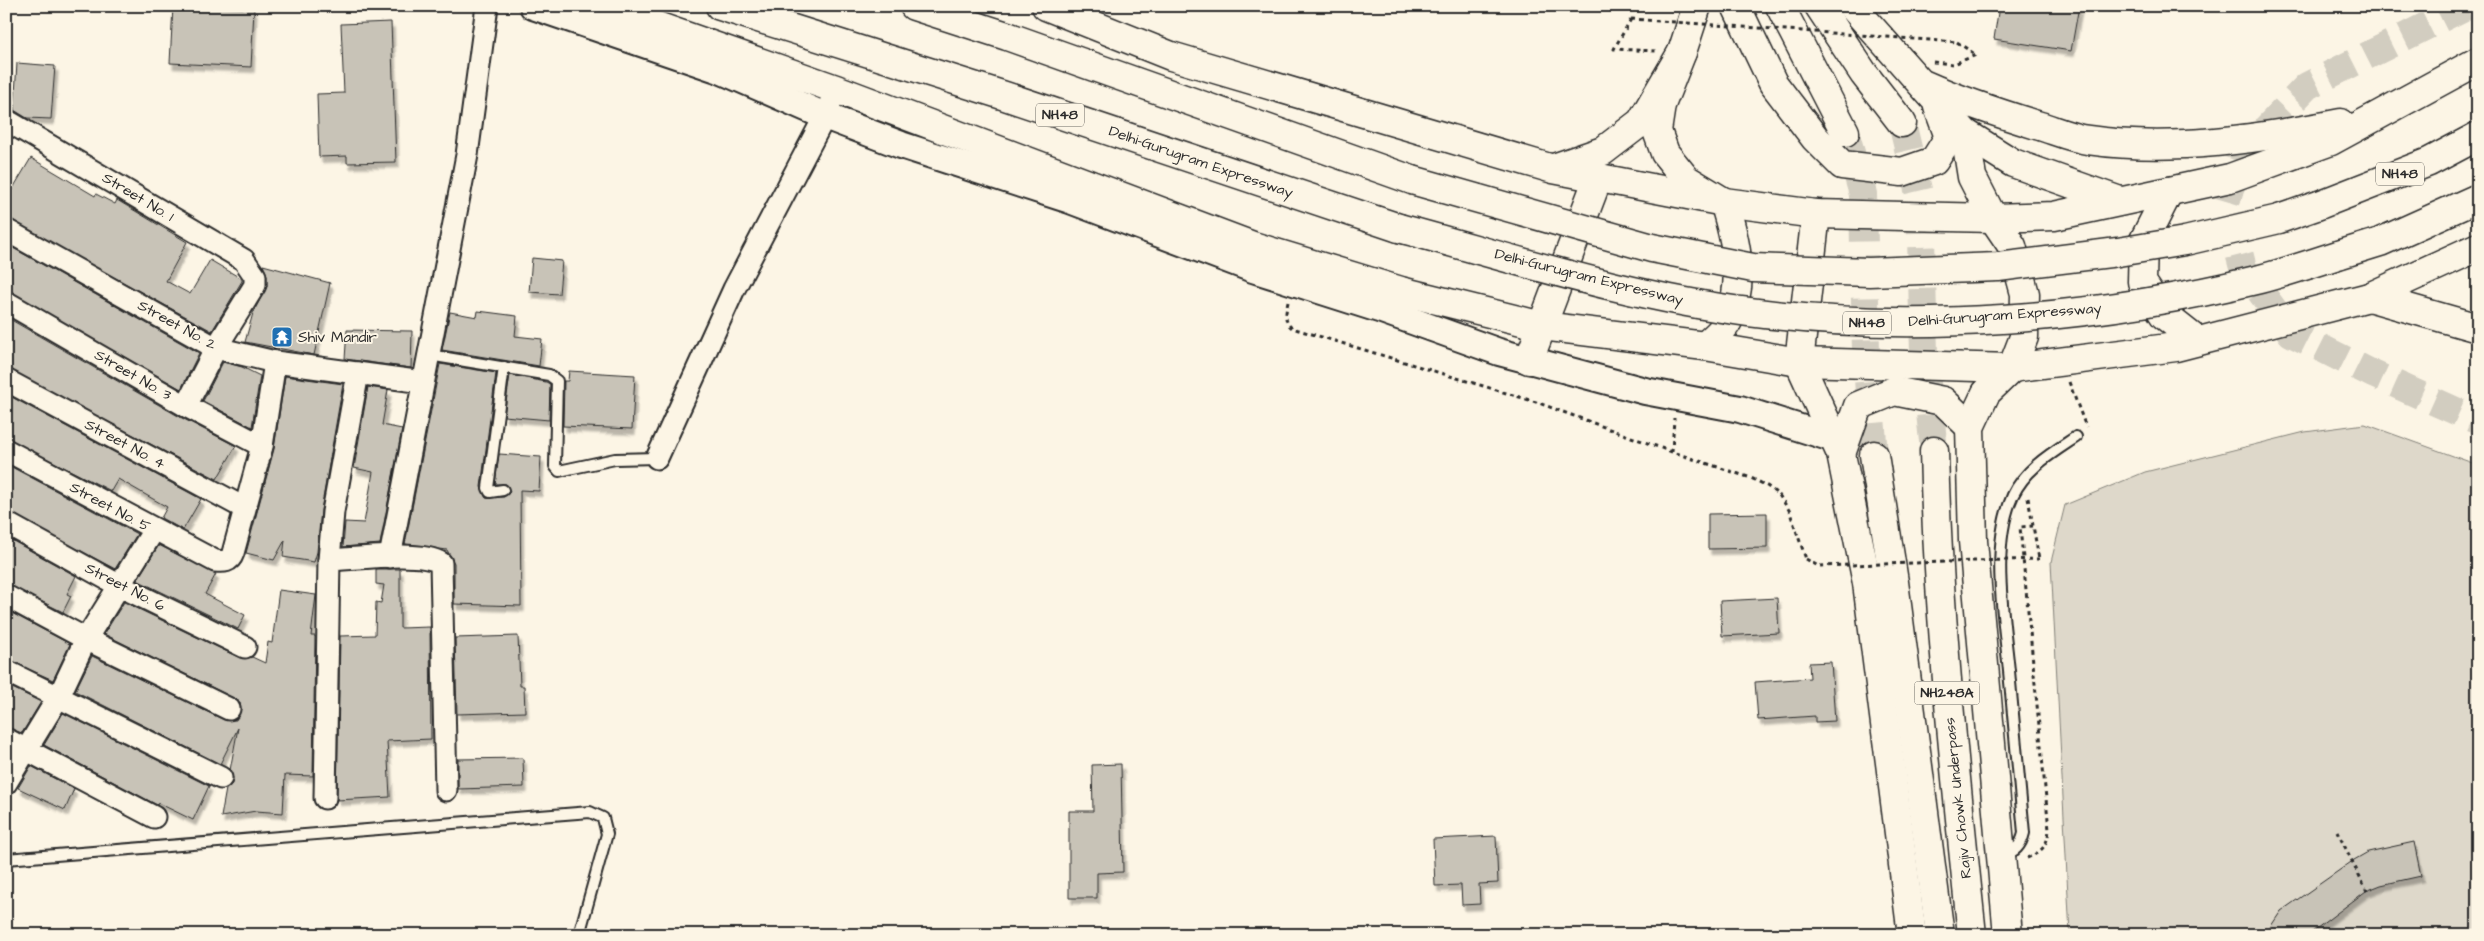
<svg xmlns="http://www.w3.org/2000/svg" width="2484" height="941" font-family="'Architects Daughter',sans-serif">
	<defs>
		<filter id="shadow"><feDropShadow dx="3" dy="5.5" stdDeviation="1" flood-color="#0004"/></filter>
	</defs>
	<rect width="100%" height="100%" fill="#fcf5e5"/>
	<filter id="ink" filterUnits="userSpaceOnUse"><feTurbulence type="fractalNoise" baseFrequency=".02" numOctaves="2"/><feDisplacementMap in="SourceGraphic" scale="10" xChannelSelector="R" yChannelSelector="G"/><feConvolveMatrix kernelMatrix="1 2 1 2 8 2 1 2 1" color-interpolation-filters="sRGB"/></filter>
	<g filter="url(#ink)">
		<!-- green -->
		<polygon fill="#ded8ca" stroke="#84827a" points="2365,424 2478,465 2478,935 2070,935 2051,562 2065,505 2145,472 2305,432"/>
		<!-- building -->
		<g fill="#c8c3b7" stroke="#2b2b2b" filter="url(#shadow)">
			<polygon points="173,6 254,9 251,67 170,63"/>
			<polygon points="1999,6 2079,6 2071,51 1994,39"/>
			<polygon points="391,22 396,162 347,163 347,156 319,157 317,94 344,93 341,24"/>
			<polygon points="17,63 55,66 51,119 27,118 14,110"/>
			<polygon points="31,158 95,196 96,194 115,204 117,200 187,242 166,281 190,294 210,260 242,279 242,281 212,331 6,218 6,200"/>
			<polygon points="6,244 199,353 181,389 6,290"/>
			<polygon points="532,258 562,261 559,294 529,292"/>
			<polygon points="263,265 330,283 314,355 245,342 253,313 267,286 267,275"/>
			<polygon points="478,311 517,316 515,336 542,339 539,366 442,350 450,312 477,317"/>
			<polygon points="6,317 180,417 236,446 217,479 6,368"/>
			<polygon points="347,330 412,331 411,368 345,359"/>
			<polygon points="223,362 242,367 260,376 252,427 203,401"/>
			<polygon points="440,364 496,373 481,487 486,498 504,497 510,492 506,484 495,484 499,454 541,457 539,491 520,490 521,606 454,604 454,563 447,550 405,544"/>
			<polygon points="569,371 635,375 632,429 563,426 564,381 568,381"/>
			<polygon points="510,375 546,382 550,384 549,420 504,416"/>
			<polygon points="285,376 343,384 321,510 317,552 314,562 283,557 285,540 274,560 246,553 274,449"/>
			<polygon points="368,387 388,390 382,425 402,429 380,544 343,547 345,522 364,523 373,472 354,468"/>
			<polygon points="6,394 201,499 183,530 161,518 167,507 118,479 111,491 6,438"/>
			<polygon points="6,464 137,534 115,569 6,511"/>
			<polygon points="1767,513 1767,548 1708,549 1708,514"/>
			<polygon points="6,537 76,576 67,594 71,596 63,612 6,584"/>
			<polygon points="159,545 216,574 205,594 245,615 238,629 137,580"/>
			<polygon points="376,569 400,569 400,628 430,627 431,739 387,741 390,797 337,800 340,636 375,635 376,602 381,603 384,585 376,584"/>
			<polygon points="279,590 316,595 311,636 315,636 313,776 285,775 283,813 256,811 221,817 226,789 232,784 233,778 230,770 238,728 220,764 75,691 92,656 224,720 236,720 241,709 240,702 234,698 104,634 124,602 240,658 252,657 265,663 268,642 272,643"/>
			<polygon points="1777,598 1779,633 1722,636 1720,601"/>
			<polygon points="6,610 70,644 53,680 6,659"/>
			<polygon points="518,636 520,686 524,686 525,712 457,714 455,638"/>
			<polygon points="1831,662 1835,721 1815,722 1815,716 1758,720 1755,682 1810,678 1809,663"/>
			<polygon points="6,685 41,702 22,733 6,727"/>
			<polygon points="63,713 209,786 193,820 158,803 157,805 44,745"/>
			<polygon points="523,758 524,787 458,789 458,759"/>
			<polygon points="1121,764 1123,872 1097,873 1097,898 1069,898 1069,811 1093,811 1092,765"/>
			<polygon points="31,766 74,789 65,810 18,788"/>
			<polygon points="1496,836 1498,883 1479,884 1480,904 1462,905 1461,885 1435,886 1433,839"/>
			<polygon points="2414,842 2421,876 2381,885 2366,891 2308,935 2265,935 2281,911 2354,860 2368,852"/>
		</g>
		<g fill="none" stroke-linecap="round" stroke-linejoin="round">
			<!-- secondary-tunnel -->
			<polyline stroke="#d2cdc0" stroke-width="28" stroke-dasharray="28 14" stroke-linecap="butt" points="2466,6 2307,86 2240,156 2226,203 2243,268 2291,333 2373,374 2478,421"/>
			<!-- primary-tunnel -->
			<g stroke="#d2cdc0" stroke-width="28" stroke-dasharray="28 14" stroke-linecap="butt">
				<polyline points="1902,123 1920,198 1924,354 1934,451"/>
				<polyline points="1845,132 1863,194 1866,354 1874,455"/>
			</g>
			<!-- service casing -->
			<g stroke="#2b2b2b" stroke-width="14">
				<g id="service">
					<polyline points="429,355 549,375 557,381 555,466 559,471 615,459 657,458"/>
					<polyline points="503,490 490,492 488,488 504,367"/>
					<path d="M 2002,856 C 2015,852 2021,846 2024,833 C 2019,779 2014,725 2009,671 C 2004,619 1990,544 2013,495 C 2026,468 2052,453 2076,437"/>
					<polyline points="6,859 590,812 603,818 607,834 579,935"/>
				</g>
			</g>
			<!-- minor casing -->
			<g stroke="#2b2b2b" stroke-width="25">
				<g id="minor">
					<polyline points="6,120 244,260 255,276 255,285 216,348 186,406"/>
					<polyline points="6,230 216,348 275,362 423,382"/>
					<polyline points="6,302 186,406 262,446"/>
					<polyline points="6,380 244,508"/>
					<path d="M 6,450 L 215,561 C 224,562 230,562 233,553 L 262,446 L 275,362"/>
					<polyline points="657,458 734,289 825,116 836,89"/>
					<polyline points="6,523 120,586 245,647"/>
					<polyline points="390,557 467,155 487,6"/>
					<polyline points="329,560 333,512 358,373"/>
					<polyline points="6,596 86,639 229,709"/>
					<polyline points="6,671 221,778"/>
					<polyline points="6,739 154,817"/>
					<polyline points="6,783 59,696 86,639 154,530"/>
					<path d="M 325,798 L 329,560 C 356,559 421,550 441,563 L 446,790"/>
				</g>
			</g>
			<!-- tertiary casing -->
			<g stroke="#2b2b2b" stroke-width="30">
				<polyline id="tertiary" points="533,6 720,70 825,116 901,145 1070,200 1253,269 1379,309 1499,352 1645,391 1740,409 1835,439"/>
			</g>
			<!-- secondary casing -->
			<g stroke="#2b2b2b" stroke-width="31">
				<g id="secondary">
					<polyline points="600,6 836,89 1253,246 1401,291 1542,326 1705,346 1799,362 2012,368 2176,347 2369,297 2478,247"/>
					<polyline points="1046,6 1171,56 1553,169 1724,202 1816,214 1993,218 2054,216 2230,178 2331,141 2478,61"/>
					<polyline points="1736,6 1773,83 1815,138 1842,165 1902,172 1934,161 1949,137 1938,107"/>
					<polyline points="1852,6 1965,133 1972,177 1993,218 2012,246 2025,294 2024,337 2012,368 1986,393 1970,427 1973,541 2008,935"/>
					<path d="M 1682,52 L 1661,105 L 1657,131 L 1665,153 L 1686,179 L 1724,202 C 1736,241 1746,281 1728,321 C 1724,330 1712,339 1705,346"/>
					<path d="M 1925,85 C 1963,102 2001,114 2040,126 C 2056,131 2072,138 2088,140 C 2171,152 2259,139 2341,123"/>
					<polyline points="1965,133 2013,163 2120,201"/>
					<polyline points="1554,168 1603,151 1641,122 1682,52 1697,6"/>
					<polyline points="2169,191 2143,242 2142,282 2164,315 2197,341"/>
					<polyline points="1816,214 1799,362 1841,454 1867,583 1912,935"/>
					<polyline points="2369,297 2478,328"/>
					<polyline points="1529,360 1598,178"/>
					<polyline points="1841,454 1858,406 1894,391 1943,401 1970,427"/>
				</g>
			</g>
			<!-- primary casing -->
			<g stroke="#2b2b2b" stroke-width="31">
				<g id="primary">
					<polyline points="1780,6 1845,132"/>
					<polyline points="1819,6 1864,74 1902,123"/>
				</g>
			</g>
			<!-- trunk casing -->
			<g stroke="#2b2b2b" stroke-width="31">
				<g id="trunk">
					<path d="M 1934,451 C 1938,613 1955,774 1972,935"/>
					<polyline points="1874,455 1894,582 1940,935"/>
				</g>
			</g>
			<!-- motorway casing -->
			<g stroke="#2b2b2b" stroke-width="31">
				<g id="motorway">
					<polyline points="720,6 999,94 1399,228"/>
					<polyline points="914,6 1007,36 1412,180"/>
					<polyline points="2319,205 2429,162 2478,136"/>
					<polyline points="2338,255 2380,242 2478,198"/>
				</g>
			</g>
			<!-- path -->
			<g stroke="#2b2b2b" stroke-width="3" stroke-dasharray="4 4" stroke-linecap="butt">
				<polyline points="1631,19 1614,49 1656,51"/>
				<polyline points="1957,42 1976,55"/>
				<polyline points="1933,62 1954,64 1976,55"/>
				<path d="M 1288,302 C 1286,312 1283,321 1292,328 L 1536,402 L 1672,452 L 1751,478 L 1767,486 L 1779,495 L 1789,510 L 1806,559"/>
				<polyline points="2069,382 2086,427"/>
				<polyline points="1672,452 1674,418"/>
				<polyline points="2028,498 2039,559"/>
				<polyline points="2337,831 2367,891"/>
				<path d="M 2027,858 C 2042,852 2047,846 2049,830 L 2020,527 L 2033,526"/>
			</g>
			<!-- service -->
			<use href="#service" stroke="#fcf5e5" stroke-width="10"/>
			<!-- minor -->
			<use href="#minor" stroke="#fcf5e5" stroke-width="21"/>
			<!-- tertiary -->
			<use href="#tertiary" stroke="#fcf5e5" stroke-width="26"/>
			<!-- secondary -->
			<use href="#secondary" stroke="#fcf5e5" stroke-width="28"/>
			<!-- primary -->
			<use href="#primary" stroke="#fcf5e5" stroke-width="28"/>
			<!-- trunk -->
			<use href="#trunk" stroke="#fcf5e5" stroke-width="28"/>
			<!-- motorway -->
			<use href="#motorway" stroke="#fcf5e5" stroke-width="28"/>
			<!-- motorway-bridge casing -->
			<g stroke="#2b2b2b" stroke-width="31" stroke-linecap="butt">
				<g id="motorway-bridge">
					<polyline points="1412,180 1652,248 1753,268 1869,272 1998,267 2118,252 2185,241 2279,219 2319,205"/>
					<path d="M 1399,228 C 1515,259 1630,297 1749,312 C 1915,334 2098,319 2260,279 C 2287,272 2313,263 2338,255"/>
				</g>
			</g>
			<!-- path-bridge -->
			<g stroke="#2b2b2b" stroke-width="3" stroke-dasharray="4 4" stroke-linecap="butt">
				<polyline points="1631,19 1957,42"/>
				<polyline points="1806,559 1818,566 2039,559"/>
			</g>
			<!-- motorway-bridge -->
			<use href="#motorway-bridge" stroke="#fcf5e5" stroke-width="28"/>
		</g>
	</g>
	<!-- icons -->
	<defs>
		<g id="temple-square" transform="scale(1.125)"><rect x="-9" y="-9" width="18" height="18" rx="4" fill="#1f6fb2" stroke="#fcf5e5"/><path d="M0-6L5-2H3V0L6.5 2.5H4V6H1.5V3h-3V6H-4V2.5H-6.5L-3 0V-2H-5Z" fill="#fff"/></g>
	</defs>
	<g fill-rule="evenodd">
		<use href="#temple-square" x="282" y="337"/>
	</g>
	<g text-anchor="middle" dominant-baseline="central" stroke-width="4" stroke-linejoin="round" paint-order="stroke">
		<!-- shield labels -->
		<g fill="#fcf5e5" stroke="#6a6863" stroke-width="1">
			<rect x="1036" y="103.5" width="48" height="23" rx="4"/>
			<rect x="2376" y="162.5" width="48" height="23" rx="4"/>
			<rect x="1843" y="311.5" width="48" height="23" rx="4"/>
			<rect x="1914.5" y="681.5" width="65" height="23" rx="4"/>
		</g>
		<g font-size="14" font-weight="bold" fill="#2b2b2b">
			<text x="1060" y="115">NH48</text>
			<text x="2400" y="174">NH48</text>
			<text x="1867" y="323">NH48</text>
			<text x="1947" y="693">NH248A</text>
		</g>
		<!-- street labels -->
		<g font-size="15" fill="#2b2b2b" stroke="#fcf5e5">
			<text transform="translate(1201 162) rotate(19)">Delhi-Gurugram Expressway</text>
			<text transform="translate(138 197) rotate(31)">Street No. 1</text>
			<text transform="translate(1589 277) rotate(14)">Delhi-Gurugram Expressway</text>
			<text transform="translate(2005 315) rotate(-4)">Delhi-Gurugram Expressway</text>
			<text transform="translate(177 325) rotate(29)">Street No. 2</text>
			<text transform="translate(133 375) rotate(30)">Street No. 3</text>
			<text transform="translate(125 444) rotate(28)">Street No. 4</text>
			<text transform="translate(110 507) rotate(28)">Street No. 5</text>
			<text transform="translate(125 587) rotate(27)">Street No. 6</text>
			<text transform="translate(1958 798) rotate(-96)">Rajiv Chowk Underpass</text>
		</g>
		<!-- poi labels -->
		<g font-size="15" fill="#2b2b2b" stroke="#fcf5e5" text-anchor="start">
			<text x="298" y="337">Shiv Mandir</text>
		</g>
	</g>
	<!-- margin -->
	<rect width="2484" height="941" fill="none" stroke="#fcf5e5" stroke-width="25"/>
	<rect x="12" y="12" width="2459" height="916" fill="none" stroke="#2b2b2b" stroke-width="2" filter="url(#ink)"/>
</svg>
